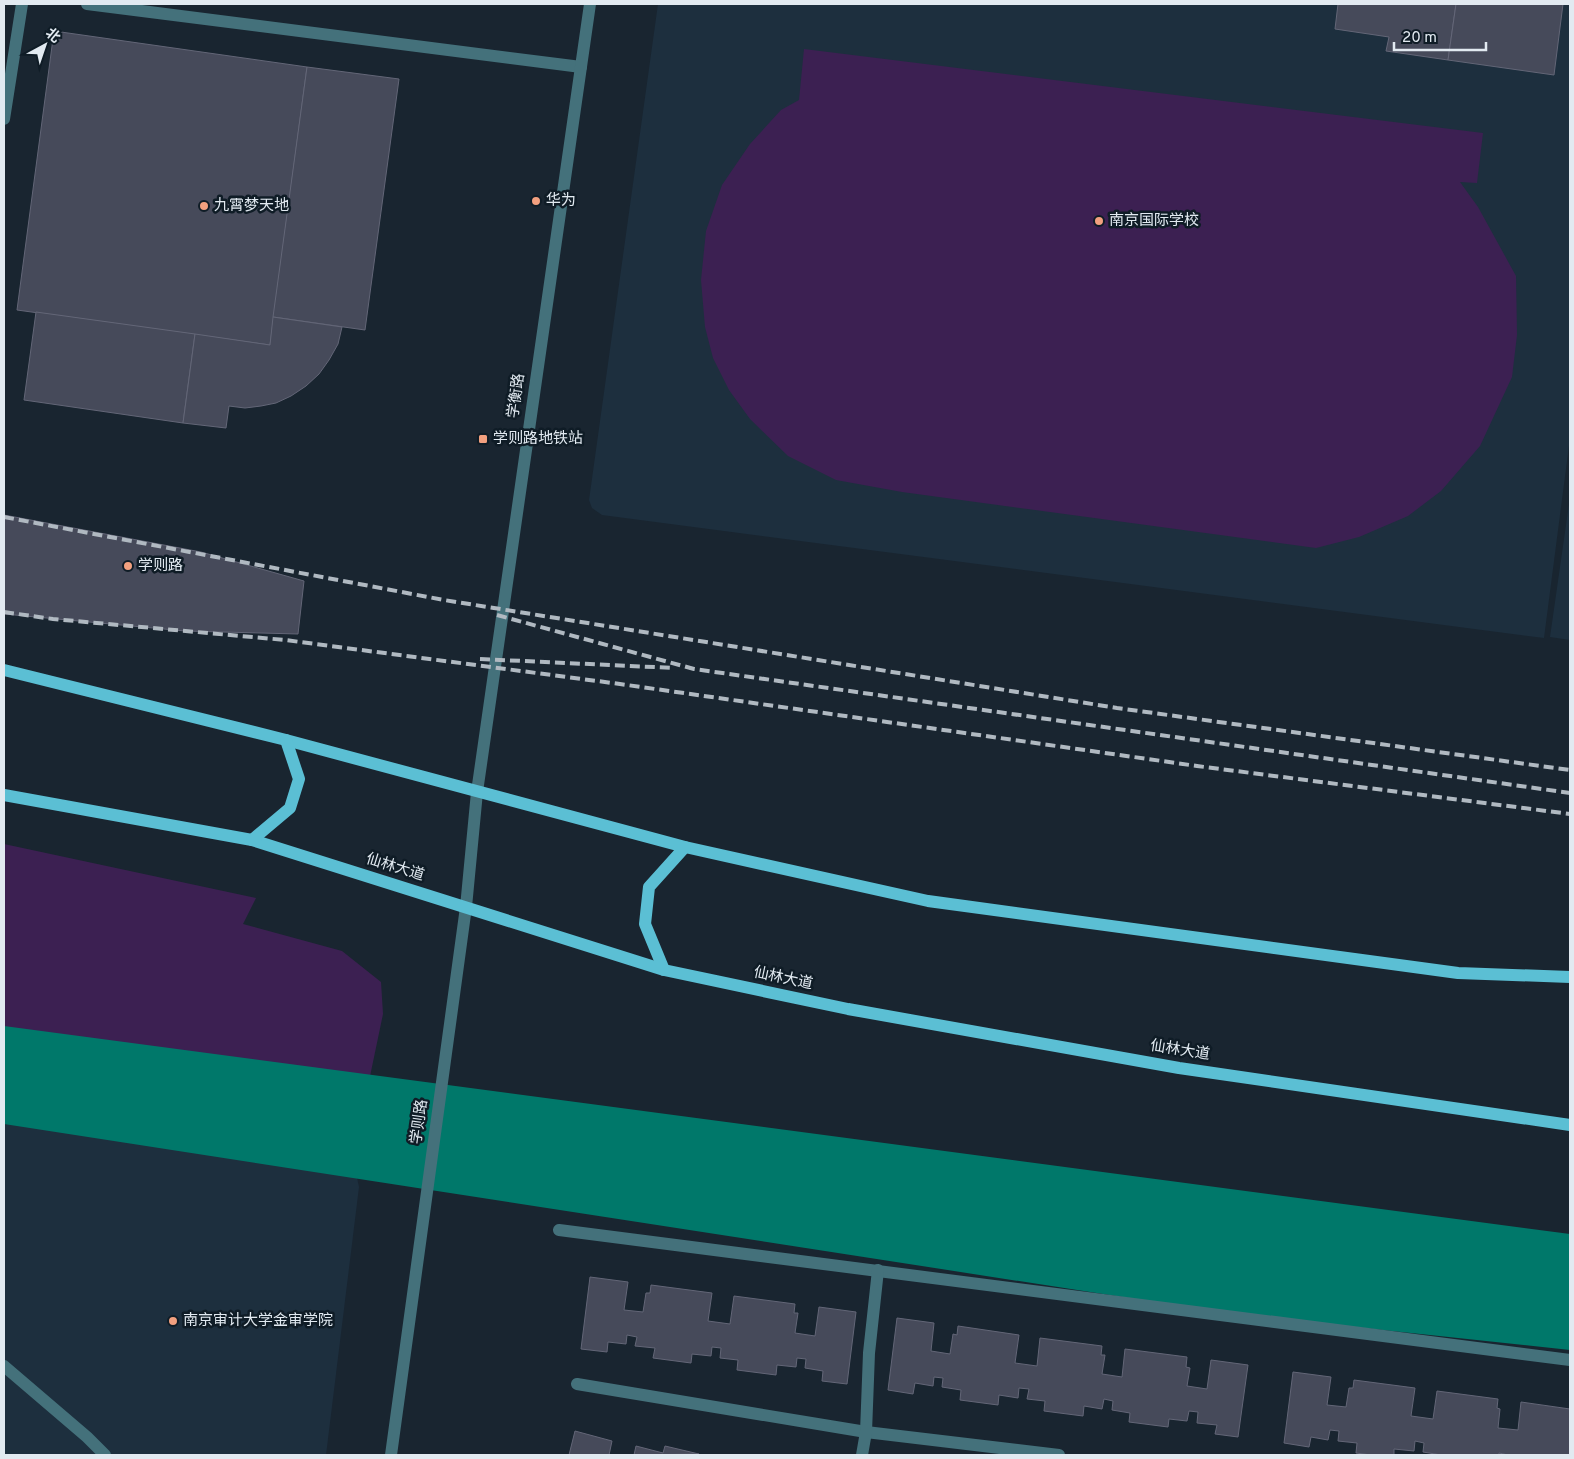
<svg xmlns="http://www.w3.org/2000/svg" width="1574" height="1459" font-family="Overpass,'Noto Sans SC',sans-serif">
	<rect width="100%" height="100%" fill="#192530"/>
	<!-- built -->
	<g fill="#1d2f3e">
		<polygon points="658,4 1570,4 1570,438 1544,638 602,515 592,508 589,500 590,493"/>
		<polygon points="1570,497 1570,640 1550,637"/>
		<polygon points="4,1097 356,1173 359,1187 326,1455 4,1455"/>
	</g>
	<!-- green -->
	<g fill="#3c2052">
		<polygon points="804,49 1483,133 1477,183 1460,182 1478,207 1516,276 1517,335 1512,377 1480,446 1441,491 1408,516 1359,537 1316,548 902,492 836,480 788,456 750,419 729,390 713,358 705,327 701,280 706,231 722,185 750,144 781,110 799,100"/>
		<polygon points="4,844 256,898 243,924 342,951 381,982 383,1014 368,1086 4,1028"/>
	</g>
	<!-- water -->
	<polygon fill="#00786a" points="4,1026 1570,1234 1570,1350 1232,1314 4,1124"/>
	<!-- building -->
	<g fill="#464a5a" stroke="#636677">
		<polygon points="1338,4 1456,4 1448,60 1386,51 1389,37 1335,29"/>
		<polygon points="1456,4 1563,4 1554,75 1448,60"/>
		<polygon points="54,31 307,67 270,345 17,310"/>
		<polygon points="307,67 399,79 365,330 273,317"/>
		<polygon points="36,312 195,334 183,423 24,400"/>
		<polygon points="273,317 342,327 338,344 329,360 319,374 306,386 291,396 276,403 261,406 245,408 229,406 226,428 183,423 195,334 270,345"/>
		<polygon points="4,515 201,552 304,581 298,634 185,631 4,614"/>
		<polygon points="590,1277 628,1282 624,1310 643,1312 646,1293 650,1293 651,1285 712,1293 708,1321 730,1324 734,1296 795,1304 794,1313 798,1313 795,1333 815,1336 819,1307 856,1312 847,1384 822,1381 823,1371 805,1368 806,1359 797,1358 796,1367 777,1365 776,1375 737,1370 738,1360 720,1358 721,1348 712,1347 711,1356 692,1354 691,1363 653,1358 655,1348 635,1346 637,1337 627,1335 626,1344 608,1342 607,1352 581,1349"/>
		<polygon points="897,1318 934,1323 931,1351 950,1354 953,1334 957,1335 958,1326 1019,1335 1015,1363 1037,1366 1040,1338 1102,1346 1101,1355 1105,1355 1102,1374 1122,1377 1125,1349 1187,1357 1186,1367 1190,1368 1187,1386 1207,1389 1211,1360 1248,1365 1238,1437 1215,1434 1217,1425 1197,1423 1198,1412 1189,1411 1187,1421 1169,1419 1168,1427 1129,1422 1130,1413 1112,1410 1113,1401 1104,1399 1102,1409 1084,1406 1083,1416 1044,1411 1045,1401 1027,1399 1029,1389 1019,1388 1018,1398 999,1395 998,1405 960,1400 961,1390 942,1387 943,1378 934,1377 933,1386 915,1383 913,1394 888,1390"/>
		<polygon points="1293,1372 1331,1377 1327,1405 1346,1407 1349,1388 1353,1388 1354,1380 1415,1388 1411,1416 1433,1419 1437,1391 1498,1399 1497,1408 1500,1409 1498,1428 1518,1430 1521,1402 1570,1409 1570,1455 1508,1455 1499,1453 1499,1455 1441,1455 1423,1452 1424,1443 1415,1441 1414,1451 1394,1449 1394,1455 1371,1455 1356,1453 1357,1443 1338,1441 1339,1431 1330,1430 1328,1440 1311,1437 1309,1447 1284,1443"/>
		<polygon points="575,1431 612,1441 609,1455 569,1455"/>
		<polygon points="636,1446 663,1453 665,1446 699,1454 634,1455"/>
	</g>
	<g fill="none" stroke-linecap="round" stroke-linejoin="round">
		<!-- service -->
		<g stroke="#44717b" stroke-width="12">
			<polyline points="559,1230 1570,1360"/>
			<polyline points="4,1366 87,1437 105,1455"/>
			<polyline points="577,1384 866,1432 1059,1455"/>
			<polyline points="862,1455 866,1432 869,1353 878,1270"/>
		</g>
		<!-- minor -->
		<g stroke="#44717b" stroke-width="12">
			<polyline points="87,4 581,67"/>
			<polyline points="4,119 22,4"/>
			<polyline points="391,1455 466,907 477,792 590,4"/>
		</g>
		<!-- primary -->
		<g stroke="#5bbfd4" stroke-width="12">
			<polyline points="4,670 286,740 685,847 928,901 1458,973 1570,977"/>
			<polyline points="4,795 252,840 664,970 848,1009 1179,1068 1570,1125"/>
			<polyline points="252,840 290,808 299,779 286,740"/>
			<polyline points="664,970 645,924 649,887 685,847"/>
		</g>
		<!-- rail -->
		<g stroke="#b0b9c1" stroke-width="4" stroke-dasharray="10 5" stroke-linecap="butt">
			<polyline points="4,517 444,600 1117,708 1570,770"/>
			<polyline points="4,612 53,619 285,640 620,684 1197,766 1570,814"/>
			<polyline points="497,615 694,669 1570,793"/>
			<polyline points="480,659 674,668"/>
		</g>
	</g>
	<!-- markers -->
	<g fill="#f2a07f" stroke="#0f1c26" stroke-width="2">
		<circle cx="536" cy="201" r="5"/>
		<circle cx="204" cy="206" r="5"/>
		<circle cx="1099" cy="221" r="5"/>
		<rect x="478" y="434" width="10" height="10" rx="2.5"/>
		<circle cx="128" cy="566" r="5"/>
		<circle cx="173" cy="1321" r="5"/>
	</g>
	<g text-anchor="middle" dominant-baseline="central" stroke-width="5" stroke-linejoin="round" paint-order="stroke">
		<!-- poi labels -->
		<g font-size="15" fill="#e2eaf1" stroke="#0f1c26" text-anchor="start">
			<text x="546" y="201">华为</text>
			<text x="214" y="206">九霄·梦天地</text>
			<text x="1109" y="221">南京国际学校</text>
			<text x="493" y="439">学则路地铁站</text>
			<text x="138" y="566">学则路</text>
			<text x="183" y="1321">南京审计大学金审学院</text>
		</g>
		<!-- street labels -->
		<g font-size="15" fill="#e2eaf1" stroke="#0f1c26">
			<text transform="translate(517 396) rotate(-82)">学衡路</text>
			<text transform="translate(395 868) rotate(17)">仙林大道</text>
			<text transform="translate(783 979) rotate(12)">仙林大道</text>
			<text transform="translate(1180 1051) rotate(9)">仙林大道</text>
			<text transform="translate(420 1122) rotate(-82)">学则路</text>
		</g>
	</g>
	<!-- border -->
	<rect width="1574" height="1459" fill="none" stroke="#e2eaf1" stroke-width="10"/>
	<!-- north arrow -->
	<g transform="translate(45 45) rotate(40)" stroke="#0f1c26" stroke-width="4" paint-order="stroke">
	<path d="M0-4L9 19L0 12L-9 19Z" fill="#e2eaf1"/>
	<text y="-8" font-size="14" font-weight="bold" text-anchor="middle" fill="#e2eaf1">北</text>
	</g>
	<!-- scale -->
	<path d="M1394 42v8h92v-8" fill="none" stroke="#e2eaf1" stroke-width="2.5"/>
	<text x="1402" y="42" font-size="15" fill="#e2eaf1" stroke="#0f1c26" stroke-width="4" paint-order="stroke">20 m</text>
</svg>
